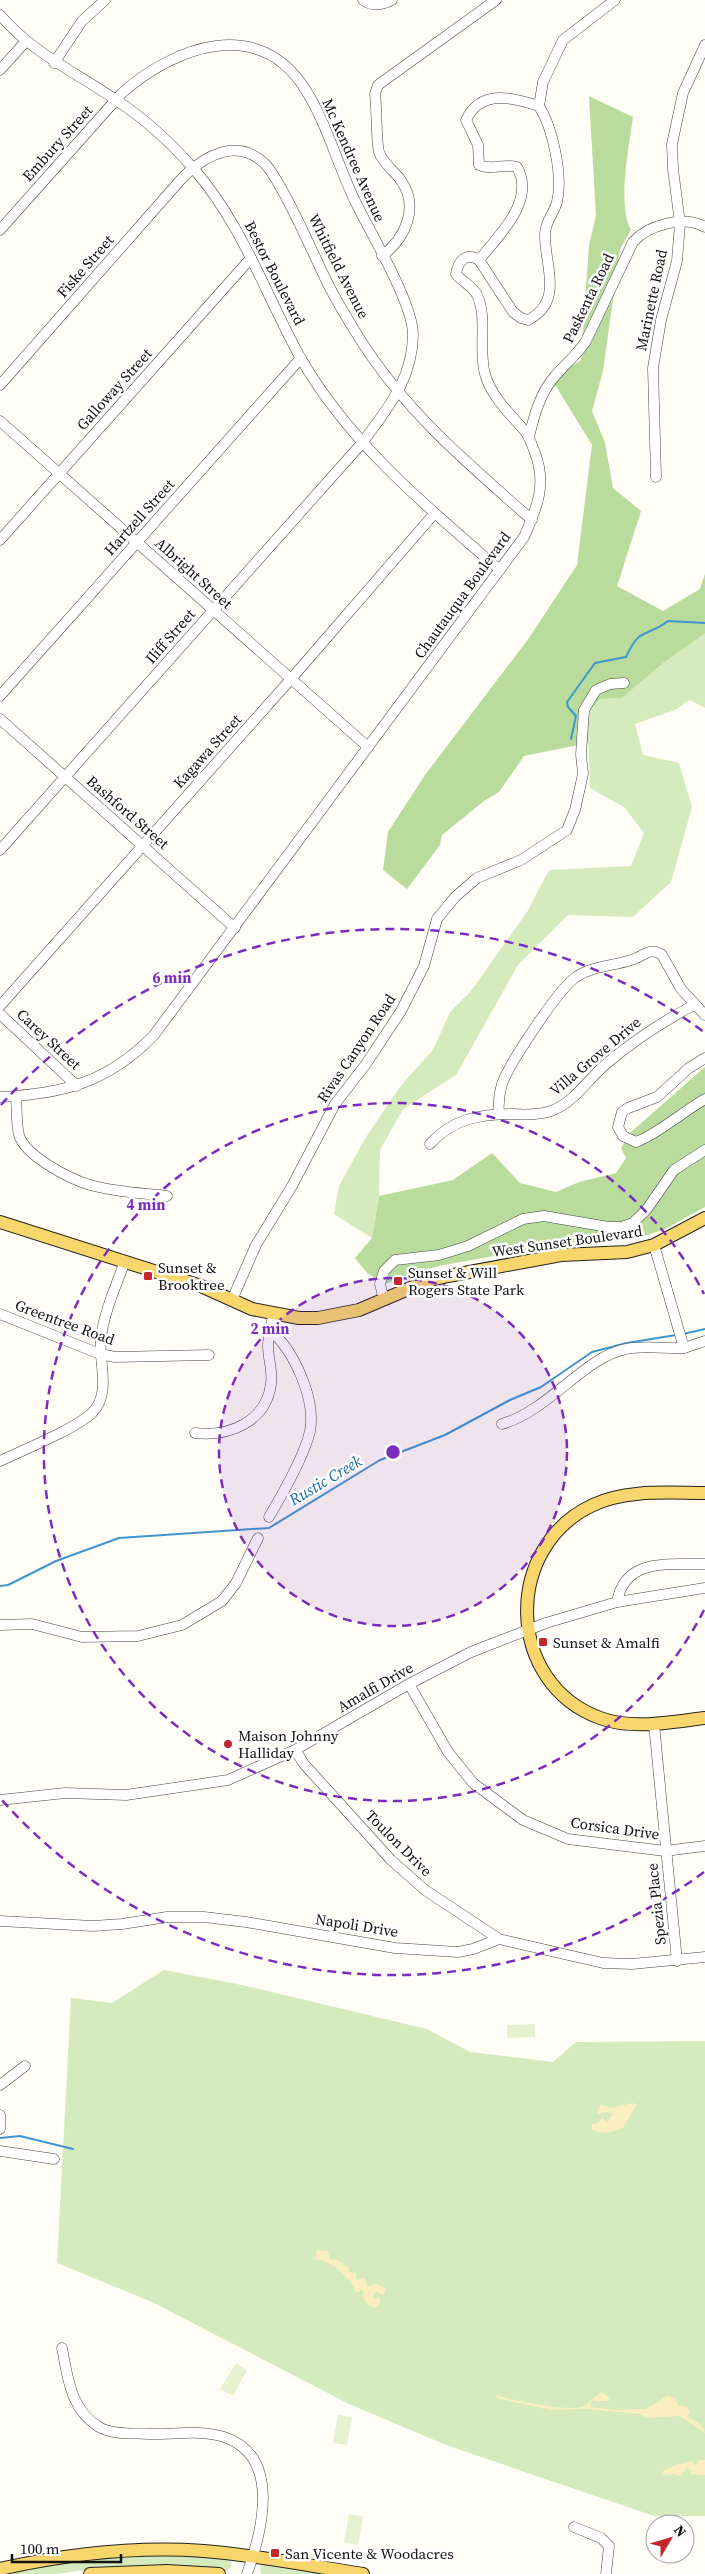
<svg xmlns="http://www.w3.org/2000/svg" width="705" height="2574" font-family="'Source Serif 4',serif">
	<rect width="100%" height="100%" fill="#fffdf5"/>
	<!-- green -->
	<g fill="#d5ebbd">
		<polygon points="705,574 705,708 690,700 675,710 635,724 643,755 679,763 692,807 671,882 633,917 568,915 518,965 456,1075 403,1109 380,1150 379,1196 372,1238 334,1214 339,1186 366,1137 402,1084 433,1050 450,1012 471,991 527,912 549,870 631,866 644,833 624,807 590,788 587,713 600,699 622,698 668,616 700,589"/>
		<polygon points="164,1970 242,1985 427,2029 470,2052 553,2062 576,2042 705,2041 705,2516 654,2516 446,2445 349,2404 152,2302 57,2263 71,1998 112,2003"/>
		<polygon points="119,2555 184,2555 230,2560 232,2564 230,2569 226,2571 165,2566 106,2567 56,2574 0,2574 43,2564"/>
		<polygon points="266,2564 334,2574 261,2574 260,2566"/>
	</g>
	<!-- forest -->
	<g fill="#b9dc9c">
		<path d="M 589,96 L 633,117 C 629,147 617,204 631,230 L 620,249 L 603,371 L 592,411 L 605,443 L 613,488 L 641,511 L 617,586 L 663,611 L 700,589 L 705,574 L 705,633 L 663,663 L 622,698 L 600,699 L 587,713 L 588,743 L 524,756 L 499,792 L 484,801 L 442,835 L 440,845 L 407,889 L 383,870 L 388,832 L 425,775 L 529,638 L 577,565 L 592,445 L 554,383 L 563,372 L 581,360 L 589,245 L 596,216 Z"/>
		<polygon points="705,1067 705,1207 665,1229 638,1238 565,1243 439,1266 409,1274 386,1284 368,1274 355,1258 372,1238 379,1196 453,1180 492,1153 520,1183 556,1192 579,1182 616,1173 626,1158 621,1148 631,1132"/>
	</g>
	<!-- sand -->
	<g fill="#fbeec1">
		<path d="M 633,2103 L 637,2105 C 630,2113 628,2122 622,2129 L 605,2133 L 592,2130 L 592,2124 L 598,2123 L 602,2117 L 607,2122 L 613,2114 L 607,2112 L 598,2114 L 597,2111 L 601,2105 L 611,2108 Z"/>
		<path d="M 317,2250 L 328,2251 L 330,2260 L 336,2259 L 349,2268 L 349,2272 L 356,2273 L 356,2280 L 365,2278 L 367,2287 L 375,2283 L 386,2289 L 383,2296 L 377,2291 L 373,2297 L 381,2300 L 379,2306 L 375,2308 L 367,2304 L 362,2296 L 364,2292 L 361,2289 L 359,2292 L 356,2292 C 349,2276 332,2261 315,2259 Z"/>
		<path d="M 602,2392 L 609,2398 L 609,2401 L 592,2401 L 590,2404 L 592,2407 L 614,2410 L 646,2409 L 667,2396 L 675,2397 L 678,2405 L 687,2407 L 690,2412 L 688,2417 L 701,2425 L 705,2433 L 680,2416 L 647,2418 L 640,2414 L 586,2409 L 551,2410 L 496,2398 L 497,2395 C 511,2400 571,2413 584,2406 C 590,2402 596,2395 602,2392 Z"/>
		<polygon points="700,2460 705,2460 705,2475 690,2474 692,2471 686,2467 682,2476 674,2474 663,2475 663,2471 673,2466 693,2461 696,2466"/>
	</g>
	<!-- pitch -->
	<g fill="#e6f2cf">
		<polygon points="535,2024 535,2037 507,2038 507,2025"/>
		<polygon points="236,2363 247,2370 233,2396 220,2389"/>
		<polygon points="338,2415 352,2417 347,2445 333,2443"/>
		<polygon points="349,2514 363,2517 358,2545 344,2542"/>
	</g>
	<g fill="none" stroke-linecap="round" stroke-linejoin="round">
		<!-- stream -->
		<g stroke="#3f96cf" stroke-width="2">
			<path d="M 571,739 L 576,716 L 568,707 L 567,702 L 595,663 L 626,657 C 640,626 646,638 668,621 L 705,623"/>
			<polyline points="683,1334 705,1329"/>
			<polyline points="0,1586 8,1585 56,1561 119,1538 269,1528 380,1460 445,1435 510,1400 541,1387 592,1352 627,1343 676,1335"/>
			<polyline points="0,2138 20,2136 73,2149"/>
		</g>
		<!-- minor casing -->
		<g stroke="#444" stroke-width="11">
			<g id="minor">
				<path d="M 363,0 C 372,7 382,5 392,0"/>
				<path d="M 0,15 C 35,55 74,71 116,100 C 145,119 171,143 193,168 C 242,224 265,293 300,357 C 349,443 427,507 500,570"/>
				<polyline points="54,63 82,21 105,0"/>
				<polyline points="0,70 26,41"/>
				<path d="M 0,230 L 122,93 C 175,46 259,16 305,89 C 327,123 338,167 356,203 C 371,234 413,303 413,335 C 412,381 388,407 363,442 L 0,850"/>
				<path d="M 382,256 C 406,238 420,206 400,179 C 394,171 382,162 379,152 C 376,141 377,107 375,94 L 378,85 L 496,0"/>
				<path d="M 479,260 C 499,235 536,201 517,167 C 504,163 492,171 479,165 L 478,145 L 466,120 C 481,88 514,98 539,106"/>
				<path d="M 0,385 L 184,176 C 206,155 237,138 264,163 C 271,169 276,180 281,188 C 298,218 311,249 326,280 C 335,299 347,318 358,336 C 403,409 468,464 532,520"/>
				<polyline points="0,421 368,747"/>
				<path d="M 529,437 C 534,416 540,393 555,376 C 565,364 577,355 586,341 L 633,242 C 648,225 684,215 705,227"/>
				<polyline points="656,477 653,368 661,320 677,261 680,223 673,169 672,144 683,93 705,45"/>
				<polyline points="0,540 251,258"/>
				<polyline points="0,696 301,358"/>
				<polyline points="0,719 235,928"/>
				<polyline points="0,1006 291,679 434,514"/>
				<polyline points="0,1014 77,1086"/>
				<path d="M 705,1058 L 689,1068 L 657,1097 L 628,1108 L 622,1112 L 618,1127 L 623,1136 L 636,1142 C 656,1135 684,1111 705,1099"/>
				<path d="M 16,1096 C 17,1108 16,1123 19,1135 C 25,1156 70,1179 90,1185 C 115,1192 141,1193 167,1196"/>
				<path d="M 0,1097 C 63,1094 109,1082 154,1035 L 524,537 C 537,508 547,484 535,453 C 532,445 530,437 524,430 C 509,413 491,396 485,374 C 478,349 488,318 477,295 C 473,286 462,282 456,274 C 458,261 466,252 479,260 L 513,312 L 521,318 L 528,320 C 565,301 544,264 545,234 C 545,222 554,213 557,202 C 563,176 553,128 539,106 L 543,82 L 563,40 L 615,0"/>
				<path d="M 499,1114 C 498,1103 499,1094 502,1084 C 509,1064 559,988 576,977 C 592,966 613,966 631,960 C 643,957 650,946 662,955 L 681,989 L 705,1015"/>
				<path d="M 430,1144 C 452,1119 480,1114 513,1114 C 525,1115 538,1115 551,1111 C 575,1102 587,1080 606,1064 C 633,1041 662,1022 694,1005"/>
				<polyline points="654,1245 684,1348 705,1341"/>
				<polyline points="232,1300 256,1245 292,1186 335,1104 366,1064 401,1011 424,966 437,919 455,897 477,878 521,860 567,830 575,810 583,774 581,754 584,710 596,690 610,684 624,683"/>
				<polyline points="384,1300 380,1284 384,1271 395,1260 439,1255 468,1246 523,1219 544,1216 608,1227 622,1227 633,1223 647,1209 674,1170 705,1150"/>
				<polyline points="0,1314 100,1354 115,1357 209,1355"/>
				<path d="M 502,1424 C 550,1410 584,1357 626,1349 C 644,1345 666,1349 684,1348"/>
				<path d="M 195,1433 C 229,1437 266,1422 271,1384 C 273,1371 268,1359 268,1346 C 268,1336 272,1325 273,1315"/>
				<path d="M 0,1461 C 23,1450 75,1429 92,1413 C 112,1393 98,1362 101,1338 C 104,1312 116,1286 125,1261"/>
				<path d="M 269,1517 C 282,1495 305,1455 310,1431 C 316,1399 294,1351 271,1331"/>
				<path d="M 617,1602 C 625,1557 669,1565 705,1564"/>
				<polyline points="0,1625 32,1624 82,1637 138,1636 182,1625 222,1601 236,1583 258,1538"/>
				<polyline points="409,1684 448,1752 473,1783 523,1820 568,1839 665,1851 705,1846"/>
				<polyline points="654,1724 677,1961"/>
				<polyline points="295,1750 304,1764 391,1860 425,1890 499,1939"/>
				<polyline points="0,1800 65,1793 126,1795 228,1780 295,1750 409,1684 471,1652 546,1623 617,1602 705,1588"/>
				<polyline points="0,1921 93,1926 122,1924 167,1917 204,1917 246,1922 395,1948 458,1952 473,1949 499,1939 603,1963 632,1964 705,1957"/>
				<polyline points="0,2085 25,2066"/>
				<polyline points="0,2115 0,2129"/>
				<polyline points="0,2151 54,2159"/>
				<path d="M 62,2348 C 68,2378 70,2409 99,2427 C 113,2435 133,2433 148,2434 C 172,2435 201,2429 224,2437 C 282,2456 262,2532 247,2574"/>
				<polyline points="574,2527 601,2538 609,2546 606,2574"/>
			</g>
		</g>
		<!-- major casing -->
		<g stroke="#222" stroke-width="14">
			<g id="major">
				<polyline points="0,1222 201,1286 252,1309 299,1318 318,1318 359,1310 427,1281 448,1276 561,1255 627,1252 654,1245 705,1218"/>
				<path d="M 705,1493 C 669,1493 626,1489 593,1505 C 503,1547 505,1683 600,1718 C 632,1730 671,1722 705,1718"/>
				<path d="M 0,2569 C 67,2554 135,2546 204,2551 C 257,2555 311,2566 363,2574"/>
				<polyline points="90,2574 167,2571 219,2574"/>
			</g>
		</g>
		<!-- minor -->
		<use href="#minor" stroke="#fff" stroke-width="10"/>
		<!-- major -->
		<use href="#major" stroke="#f9d66b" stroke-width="12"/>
	</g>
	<!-- distance rings -->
	<circle cx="393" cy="1452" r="174" fill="#7b2cbf" fill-opacity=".12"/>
	<g fill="none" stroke="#7b2cbf" stroke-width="2.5" stroke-dasharray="9 6">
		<circle cx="393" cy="1452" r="174"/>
		<path d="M704 1610A349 349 0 1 1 704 1294"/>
		<path d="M704 1872A523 523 0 0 1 1 1799M1 1105A523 523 0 0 1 704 1032"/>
	</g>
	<!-- markers -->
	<g fill="#c4262e" stroke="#fff" stroke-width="2">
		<rect x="143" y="1271" width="10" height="10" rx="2.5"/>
		<rect x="393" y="1276" width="10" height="10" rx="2.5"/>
		<rect x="538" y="1637" width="10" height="10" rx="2.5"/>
		<circle cx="228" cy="1744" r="5"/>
		<rect x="270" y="2548" width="10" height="10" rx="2.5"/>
	</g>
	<g text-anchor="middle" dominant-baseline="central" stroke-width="5" stroke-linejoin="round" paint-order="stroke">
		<!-- street labels -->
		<g font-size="15" fill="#111" stroke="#fff">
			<text transform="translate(57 143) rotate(-48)">Embury Street</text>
			<text transform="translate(354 160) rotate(66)">Mc Kendree Avenue</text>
			<text transform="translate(85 266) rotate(-49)">Fiske Street</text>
			<text transform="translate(339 266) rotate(63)">Whitfield Avenue</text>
			<text transform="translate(275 273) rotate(63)">Bestor Boulevard</text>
			<text transform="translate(588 298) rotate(-64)">Paskenta Road</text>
			<text transform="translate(651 300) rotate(-78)">Marinette Road</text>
			<text transform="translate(114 389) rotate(-48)">Galloway Street</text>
			<text transform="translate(139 517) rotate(-48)">Hartzell Street</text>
			<text transform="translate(194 573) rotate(42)">Albright Street</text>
			<text transform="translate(462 595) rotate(-54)">Chautauqua Boulevard</text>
			<text transform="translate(170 636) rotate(-49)">Iliff Street</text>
			<text transform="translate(207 751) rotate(-48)">Kagawa Street</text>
			<text transform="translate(128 812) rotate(41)">Bashford Street</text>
			<text transform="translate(49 1039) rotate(43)">Carey Street</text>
			<text transform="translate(356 1048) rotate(-56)">Rivas Canyon Road</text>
			<text transform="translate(595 1056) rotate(-40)">Villa Grove Drive</text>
			<text transform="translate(567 1241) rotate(-8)">West Sunset Boulevard</text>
			<text transform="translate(65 1322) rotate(20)">Greentree Road</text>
			<text transform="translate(375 1687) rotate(-30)">Amalfi Drive</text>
			<text transform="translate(615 1828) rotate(8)">Corsica Drive</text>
			<text transform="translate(399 1843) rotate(45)">Toulon Drive</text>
			<text transform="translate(656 1904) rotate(-96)">Spezia Place</text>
			<text transform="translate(357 1925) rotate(9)">Napoli Drive</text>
		</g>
		<!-- poi labels -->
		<g font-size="15" fill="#111" stroke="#fff" text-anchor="start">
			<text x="158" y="1267">Sunset &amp;<tspan x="158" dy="17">Brooktree</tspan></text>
			<text x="408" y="1272">Sunset &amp; Will<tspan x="408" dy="17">Rogers State Park</tspan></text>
			<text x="553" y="1642">Sunset &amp; Amalfi</text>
			<text x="238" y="1735">Maison Johnny<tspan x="238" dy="17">Halliday</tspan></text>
			<text x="285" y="2553">San Vicente &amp; Woodacres</text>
		</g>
		<!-- water labels -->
		<g font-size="16" font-style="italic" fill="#1768a6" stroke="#fff">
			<text transform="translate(325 1480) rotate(-31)">Rustic Creek</text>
		</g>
	</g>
	<circle cx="393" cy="1452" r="8" fill="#7b2cbf" stroke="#fff" stroke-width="2.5"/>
	<g font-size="15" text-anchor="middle" font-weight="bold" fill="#7b2cbf" stroke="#fff" stroke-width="5" stroke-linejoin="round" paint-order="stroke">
		<text x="172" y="983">6 min</text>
		<text x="146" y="1210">4 min</text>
		<text x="270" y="1334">2 min</text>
	</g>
	<!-- north arrow -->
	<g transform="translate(670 2539) rotate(52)"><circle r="24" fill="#ffffff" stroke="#a0a0a0"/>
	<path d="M0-4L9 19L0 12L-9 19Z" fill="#c4262e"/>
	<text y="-8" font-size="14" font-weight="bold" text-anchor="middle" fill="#111111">N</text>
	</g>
	<!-- scale -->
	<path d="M12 2554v8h109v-8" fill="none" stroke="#111111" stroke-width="2.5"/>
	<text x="20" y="2554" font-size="15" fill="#111111" stroke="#ffffff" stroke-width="4" paint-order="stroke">100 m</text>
</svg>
